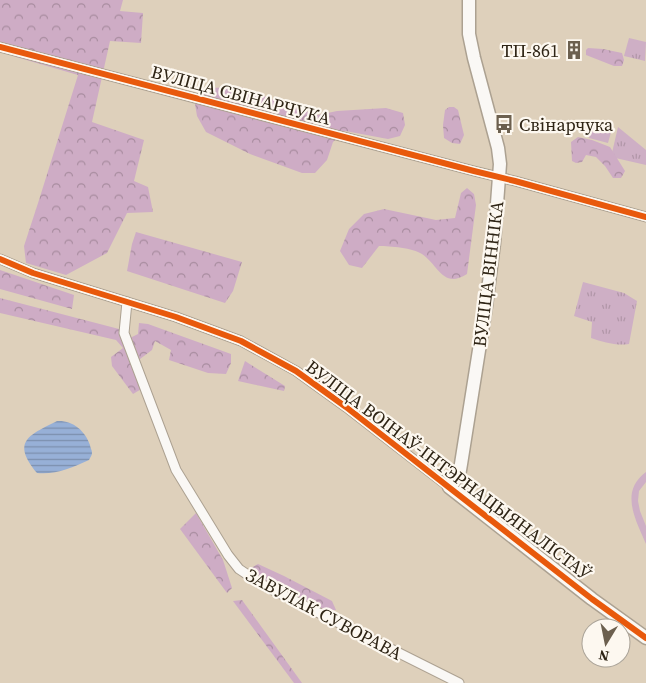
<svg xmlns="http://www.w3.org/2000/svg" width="646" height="683" font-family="'Source Serif 4',serif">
	<defs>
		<pattern id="grass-tufts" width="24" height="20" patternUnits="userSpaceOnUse" patternTransform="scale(1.25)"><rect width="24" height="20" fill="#ceafc5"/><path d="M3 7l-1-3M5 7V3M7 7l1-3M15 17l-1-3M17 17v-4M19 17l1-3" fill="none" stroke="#b196a8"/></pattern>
		<pattern id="forest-crowns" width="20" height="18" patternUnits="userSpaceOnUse" patternTransform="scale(1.25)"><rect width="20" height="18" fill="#ceacc5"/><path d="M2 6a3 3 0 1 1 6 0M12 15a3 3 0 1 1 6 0" fill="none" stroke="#a88c9f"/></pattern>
		<pattern id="water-rules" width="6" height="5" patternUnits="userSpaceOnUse" patternTransform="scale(1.25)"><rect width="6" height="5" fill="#97b0d7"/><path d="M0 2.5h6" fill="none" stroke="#7c8fad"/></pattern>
	</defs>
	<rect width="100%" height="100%" fill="#ded0bb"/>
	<!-- grass -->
	<g fill="url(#grass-tufts)">
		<polygon points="629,38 646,42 645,61 624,56"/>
		<polygon points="618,127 646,150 646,165 611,157"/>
		<path d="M 583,282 L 624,293 L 637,301 L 629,344 C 616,346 603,342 591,338 L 592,322 L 574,316 Z"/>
	</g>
	<!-- forest -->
	<g fill="url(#forest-crowns)">
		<polygon points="0,0 123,0 120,11 143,13 141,43 110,41 92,122 144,140 134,181 148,187 153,212 127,213 107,253 66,275 26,263 24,246 39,200 78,75 16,57 0,49"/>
		<polygon points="588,48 603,49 622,53 624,60 622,66 614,66 586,55 586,50"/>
		<polygon points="240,87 290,106 318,115 337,111 386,108 403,113 405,125 400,136 388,139 345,131 333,142 327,160 315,173 302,173 250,154 206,132 197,116 195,104 209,88"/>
		<polygon points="449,107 454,107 458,110 464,135 460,144 452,143 444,138 443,125 445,110"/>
		<polygon points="578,137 592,140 610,147 625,171 621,178 613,178 605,166 596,157 586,155 582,162 576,163 572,161 571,142"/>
		<path d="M 467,188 L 474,194 L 476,205 L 467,274 C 443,289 439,266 422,254 C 413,248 390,246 379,246 L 362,268 L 349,265 L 340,251 L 349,229 L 364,214 L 384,209 L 436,220 L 455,218 L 461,193 Z"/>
		<polygon points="136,232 242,262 233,291 225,303 127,271 132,244"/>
		<polygon points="0,270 74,295 72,309 0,289"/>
		<polygon points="0,298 119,329 130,338 138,334 139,323 148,324 231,354 231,363 226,374 208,373 169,360 171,350 155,341 152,350 140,359 134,368 143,388 133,394 112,366 111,357 123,348 116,340 0,313"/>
		<polygon points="245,361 285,386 284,391 238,381"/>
		<polygon points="196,513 223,560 232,588 227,593 180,529"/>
		<polygon points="258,564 284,576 332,601 336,610 327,611 262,579 251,568"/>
		<polygon points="242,600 302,683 294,683 233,601"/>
	</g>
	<!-- garden -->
	<g fill="#ceafc5">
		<polygon points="594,120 613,125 608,143 589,138"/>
		<path d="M 646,472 L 646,482 L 639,491 L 638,501 L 640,511 L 646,526 L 646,544 C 636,520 619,492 646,472 Z"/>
	</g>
	<!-- water -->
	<path fill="url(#water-rules)" d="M 57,421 C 72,420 85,430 90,445 C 90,447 92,450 92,453 C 92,455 90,458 89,460 C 72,468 55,475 37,473 C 12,442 27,436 57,421 Z"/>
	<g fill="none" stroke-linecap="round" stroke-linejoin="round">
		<!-- street casing -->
		<g stroke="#aca191" stroke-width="11">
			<g id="street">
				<polyline points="0,47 474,171 515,181 646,217"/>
				<polyline points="0,259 33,273 176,317 241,341 296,371 346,407 449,487"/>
				<polyline points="127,302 124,333 176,470 228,555 239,569 263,585 459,683"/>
			</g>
		</g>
		<!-- secondary casing -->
		<g stroke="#aca191" stroke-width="15">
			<polyline id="secondary" points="469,0 469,34 474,58 498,148 500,164 494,243 486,306 461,464 459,476 449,487 592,599 646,638"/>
		</g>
		<!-- street -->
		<use href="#street" stroke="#faf8f5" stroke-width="9"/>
		<!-- secondary -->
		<use href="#secondary" stroke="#faf8f5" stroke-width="12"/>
		<!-- cycleway casing -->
		<g stroke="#fdf8f0" stroke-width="9">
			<g id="cycleway">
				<polyline points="0,47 474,171 515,181 646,217"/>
				<polyline points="0,259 33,273 176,317 241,341 296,371 346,407 592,599 646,638"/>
			</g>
		</g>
		<!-- cycleway -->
		<use href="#cycleway" stroke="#e8590c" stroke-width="6"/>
	</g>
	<!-- icons -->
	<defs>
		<g id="building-bare" transform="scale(1.5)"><path d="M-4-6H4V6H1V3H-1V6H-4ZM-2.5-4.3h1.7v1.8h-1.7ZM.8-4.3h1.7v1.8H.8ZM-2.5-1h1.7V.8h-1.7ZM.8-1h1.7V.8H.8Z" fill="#6c604f" stroke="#fdf8f0" stroke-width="2.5" paint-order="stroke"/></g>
		<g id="bus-bare" transform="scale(1.5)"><path d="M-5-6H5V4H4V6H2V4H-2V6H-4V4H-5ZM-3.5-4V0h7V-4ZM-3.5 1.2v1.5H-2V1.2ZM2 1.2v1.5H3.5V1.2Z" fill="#6c604f" stroke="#fdf8f0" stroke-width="2.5" paint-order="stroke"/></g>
	</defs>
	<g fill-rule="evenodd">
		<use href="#building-bare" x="574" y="50"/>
		<use href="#bus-bare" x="504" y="124"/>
	</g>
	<g text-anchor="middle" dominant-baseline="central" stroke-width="4.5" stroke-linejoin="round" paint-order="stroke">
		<!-- poi labels -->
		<g font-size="18" fill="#2e2415" stroke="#fdf8f0" text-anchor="end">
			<text x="559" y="50">ТП-861</text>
			<text x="519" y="124" text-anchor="start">Свінарчука</text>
		</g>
		<!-- street labels -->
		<g font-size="18" fill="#2e2415" stroke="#fdf8f0">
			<text transform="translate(241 95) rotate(15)">ВУЛІЦА СВІНАРЧУКА</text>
			<text transform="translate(488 274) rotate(-83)">ВУЛІЦА ВІННІКА</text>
			<text transform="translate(449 470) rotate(37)">ВУЛІЦА ВОІНАЎ-ІНТЭРНАЦЫЯНАЛІСТАЎ</text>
			<text transform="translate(324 614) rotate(28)">ЗАВУЛАК СУВОРАВА</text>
		</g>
	</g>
	<!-- north arrow -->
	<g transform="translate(606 643) rotate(190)"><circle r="24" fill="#fdf8f0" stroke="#aaa398"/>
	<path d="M0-4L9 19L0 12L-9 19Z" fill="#6c604f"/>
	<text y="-8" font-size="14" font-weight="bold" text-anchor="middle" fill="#2e2415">N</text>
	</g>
</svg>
